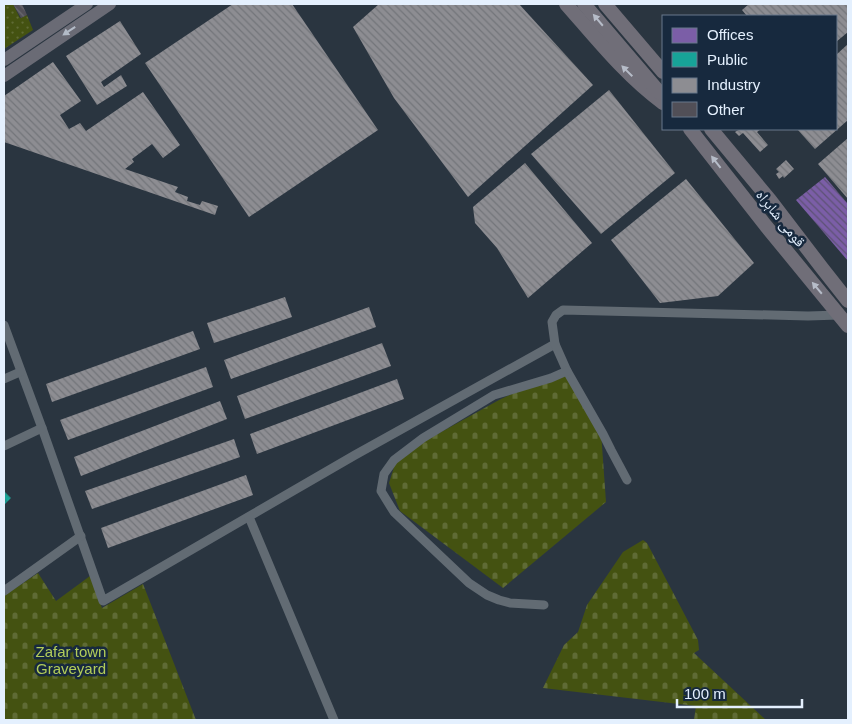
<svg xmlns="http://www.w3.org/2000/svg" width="852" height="724" font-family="Helvetica,'Noto Naskh Arabic',sans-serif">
	<defs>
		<pattern id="grass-dots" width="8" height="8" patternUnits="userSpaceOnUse" patternTransform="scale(1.25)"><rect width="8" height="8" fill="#445211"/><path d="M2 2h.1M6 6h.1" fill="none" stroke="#5f6b35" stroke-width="1.8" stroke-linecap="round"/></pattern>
		<pattern id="cemetery-stones" width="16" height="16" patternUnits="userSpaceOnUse" patternTransform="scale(1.25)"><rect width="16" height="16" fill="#445211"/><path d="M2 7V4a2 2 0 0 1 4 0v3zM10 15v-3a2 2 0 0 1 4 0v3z" fill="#5f6b35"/></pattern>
		<pattern id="offices-back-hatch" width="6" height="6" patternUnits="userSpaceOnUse" patternTransform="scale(1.25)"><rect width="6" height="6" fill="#7b5ea7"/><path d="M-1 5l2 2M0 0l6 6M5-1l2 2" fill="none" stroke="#5d5275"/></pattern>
		<pattern id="public-back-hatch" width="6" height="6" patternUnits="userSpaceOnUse" patternTransform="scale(1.25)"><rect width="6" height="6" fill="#17a398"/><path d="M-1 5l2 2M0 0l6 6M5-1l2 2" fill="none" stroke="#248881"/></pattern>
		<pattern id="industry-back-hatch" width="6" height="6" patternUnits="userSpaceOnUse" patternTransform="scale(1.25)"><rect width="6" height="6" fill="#8d8d92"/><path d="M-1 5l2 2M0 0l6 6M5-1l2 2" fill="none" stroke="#73757a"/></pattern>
		<pattern id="building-back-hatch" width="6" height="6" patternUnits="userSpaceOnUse" patternTransform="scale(1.25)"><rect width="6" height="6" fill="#514f57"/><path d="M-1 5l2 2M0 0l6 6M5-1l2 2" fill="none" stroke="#6a6970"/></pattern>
	</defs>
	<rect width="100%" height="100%" fill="#2a3540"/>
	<!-- grass -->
	<polygon fill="url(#grass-dots)" points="4,4 13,4 20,18 27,15 33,30 4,49"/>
	<!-- cemetery -->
	<g fill="url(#cemetery-stones)">
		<polygon points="564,369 601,432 606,502 503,588 400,511 389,483 395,464 425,441 499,400"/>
		<polygon points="643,540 647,543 698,640 699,650 694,653 766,720 694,720 696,706 543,688 564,645 578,632 587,605 623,552"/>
		<polygon points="38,573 56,601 90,576 102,608 143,584 196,720 4,720 4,596"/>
	</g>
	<!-- offices -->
	<polygon fill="url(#offices-back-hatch)" points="825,177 848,204 848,261 796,200"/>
	<!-- public -->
	<polygon fill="url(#public-back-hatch)" points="4,491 11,498 4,505"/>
	<!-- industry -->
	<g fill="url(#industry-back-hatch)">
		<polygon points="233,4 292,4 378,130 249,217 145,63"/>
		<polygon points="379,4 519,4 593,85 468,197 394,98 353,27"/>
		<polygon points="749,4 848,4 848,32 836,42 836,16 747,16 742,10"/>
		<polygon points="120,21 141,54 101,82 104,87 121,75 127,86 97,105 66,56"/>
		<polygon points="848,44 848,120 815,149 797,129 836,129 836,55"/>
		<polygon points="53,62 81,101 60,115 69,129 80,123 86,131 143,92 180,145 163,158 152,144 132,159 134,162 125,169 178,187 175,192 188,197 187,201 200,205 202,201 218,206 215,215 4,142 4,96"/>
		<polygon points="609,90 675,173 601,234 531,154"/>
		<polygon points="740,129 761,129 757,132 768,145 760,152 743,133 739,136 735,132"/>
		<polygon points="848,138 848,199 818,164"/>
		<polygon points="786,160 794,169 784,178 783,176 779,179 776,174 779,172 776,169"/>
		<polygon points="525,163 592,243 528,298 497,248 475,223 473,207"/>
		<polygon points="686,179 754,263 718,296 660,303 611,240"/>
		<polygon points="285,297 292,317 214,343 207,323"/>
		<polygon points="369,307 376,327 231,379 224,360"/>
		<polygon points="193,331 200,349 52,402 46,384"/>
		<polygon points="382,343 391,366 245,419 237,396"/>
		<polygon points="206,367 213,387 68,440 60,420"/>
		<polygon points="397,379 404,399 257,454 250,434"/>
		<polygon points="220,401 227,419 81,476 74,457"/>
		<polygon points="234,439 240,457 92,509 85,491"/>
		<polygon points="246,475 253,495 108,548 101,528"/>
	</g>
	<!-- building -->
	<polygon fill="url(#building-back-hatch)" points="13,4 22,4 27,15 21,18"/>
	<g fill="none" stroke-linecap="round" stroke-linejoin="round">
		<!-- minor -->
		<g stroke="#626b73" stroke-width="9">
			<polyline points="4,325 42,428 103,601 355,455 555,344"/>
			<polyline points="4,379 20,372"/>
			<polyline points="4,446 42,428"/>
			<polyline points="627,480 611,450 603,434 567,371 555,344 552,322 556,315 563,310 808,316 839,315"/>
			<polyline points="249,517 334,720"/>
			<polyline points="4,591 81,536"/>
			<polyline points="544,605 510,603 499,600 487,595 469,583 394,512 381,491 384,474 394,460 423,438 494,395 551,378 567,371"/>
		</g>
		<!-- primary -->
		<g stroke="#6a6b75" stroke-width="12">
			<polyline points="4,60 87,4"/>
			<polyline points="4,76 110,4"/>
		</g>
		<!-- trunk -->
		<g stroke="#706e78" stroke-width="14">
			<path d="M 566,4 C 596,38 626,76 663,103"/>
			<polyline points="584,4 660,93"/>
			<polyline points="605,4 663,72"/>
			<polyline points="690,129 766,226 848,326"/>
			<polyline points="711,129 770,200 822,268 848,301"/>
		</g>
	</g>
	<!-- one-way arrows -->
	<defs><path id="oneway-solid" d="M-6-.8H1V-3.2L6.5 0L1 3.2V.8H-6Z" transform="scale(1.25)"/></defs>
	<g fill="#b6bcc8">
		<use href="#oneway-solid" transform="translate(598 20) rotate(-130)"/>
		<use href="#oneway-solid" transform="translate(627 71) rotate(-135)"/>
		<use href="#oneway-solid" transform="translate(716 162) rotate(-128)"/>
		<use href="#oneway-solid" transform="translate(817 288) rotate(-130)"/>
	</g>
	<use fill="#b3bbc7" href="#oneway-solid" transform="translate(69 31) rotate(146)"/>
	<g text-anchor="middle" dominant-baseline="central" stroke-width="5" stroke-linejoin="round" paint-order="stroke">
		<!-- street labels -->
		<g font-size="15" fill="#e4f0fe" stroke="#17293e">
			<text transform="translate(781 218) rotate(51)">قومی شاہراہ</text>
		</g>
		<!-- park labels -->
		<g font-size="15" fill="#b3cd5a" stroke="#17293e">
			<text x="71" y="651">Zafar town<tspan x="71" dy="17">Graveyard</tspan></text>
		</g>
	</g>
	<!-- border -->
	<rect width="852" height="724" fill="none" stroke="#e4f0fe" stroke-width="10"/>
	<!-- legend -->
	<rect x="662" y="15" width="175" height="115" fill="#17293e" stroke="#69798b"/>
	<rect x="672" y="28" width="25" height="15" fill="#7b5ea7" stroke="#69798b"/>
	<text x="707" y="40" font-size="15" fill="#e4f0fe">Offices</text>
	<rect x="672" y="52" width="25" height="15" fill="#17a398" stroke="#69798b"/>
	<text x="707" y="65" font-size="15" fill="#e4f0fe">Public</text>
	<rect x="672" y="78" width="25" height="15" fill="#8d8d92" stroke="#69798b"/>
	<text x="707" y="90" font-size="15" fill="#e4f0fe">Industry</text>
	<rect x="672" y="102" width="25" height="15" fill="#514f57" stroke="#69798b"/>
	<text x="707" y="115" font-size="15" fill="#e4f0fe">Other</text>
	<!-- scale -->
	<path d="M677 699v8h125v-8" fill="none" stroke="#e4f0fe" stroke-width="2.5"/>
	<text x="684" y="699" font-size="15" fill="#e4f0fe" stroke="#17293e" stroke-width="4" paint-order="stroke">100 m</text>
</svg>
